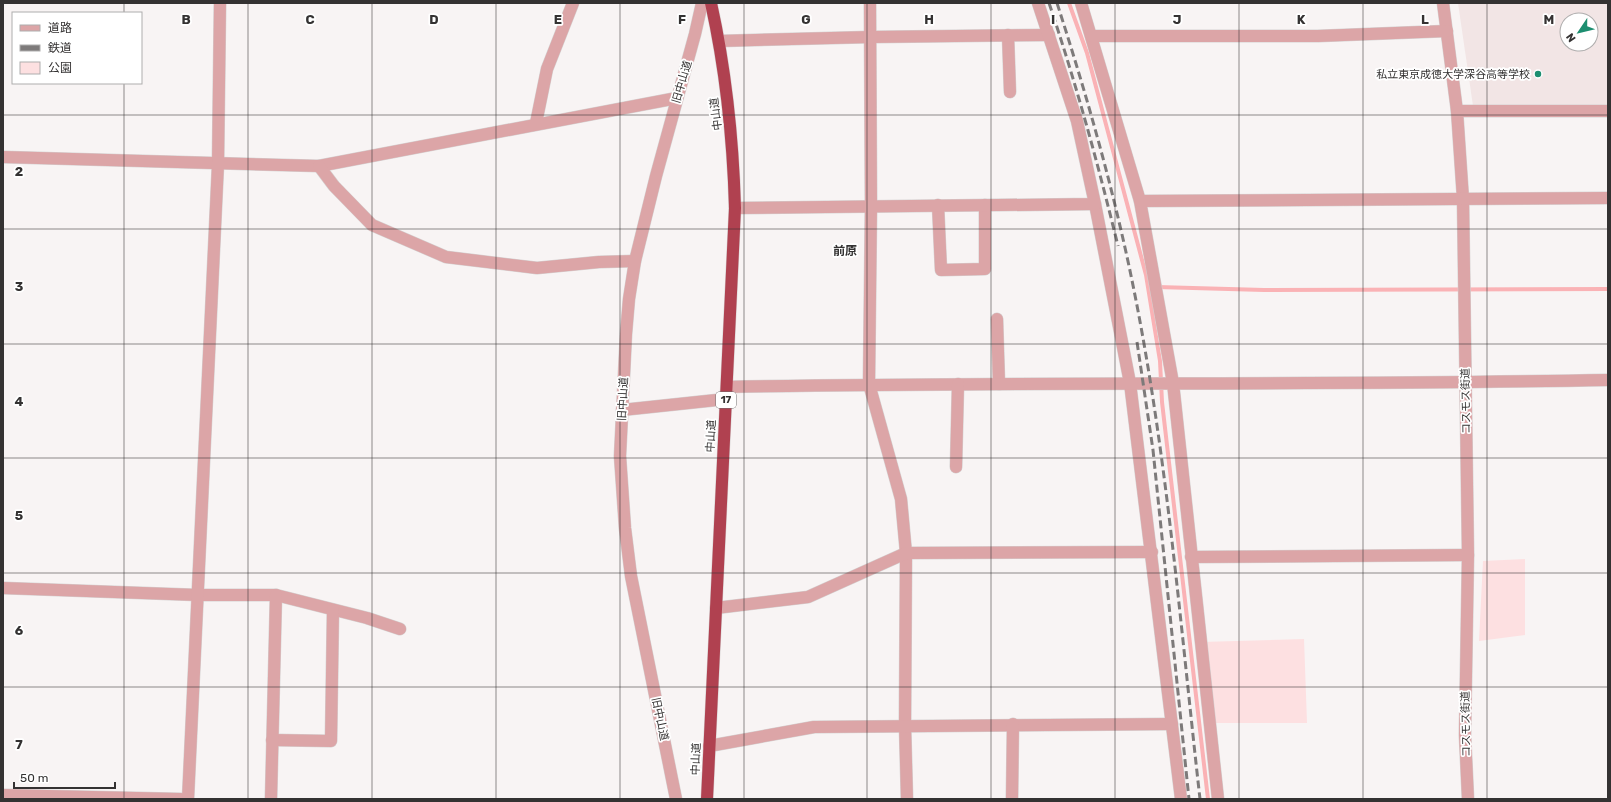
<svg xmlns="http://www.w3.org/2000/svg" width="1611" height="802" font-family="Rubik,'Noto Sans JP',sans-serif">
	<rect width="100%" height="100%" fill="#f8f4f4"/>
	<!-- built -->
	<path fill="#f2e5e5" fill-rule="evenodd" d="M 1458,3 L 1608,3 L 1608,105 L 1473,106 ZM 1567,20 L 1591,20 L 1591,44 L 1567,44 Z"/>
	<!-- green -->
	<g fill="#fde0e1">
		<polygon points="1525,559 1525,635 1479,641 1483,561"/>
		<polygon points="1304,639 1307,723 1210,723 1201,642"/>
	</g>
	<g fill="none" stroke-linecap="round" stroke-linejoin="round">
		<!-- stream -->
		<g stroke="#fab2b5" stroke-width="4">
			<polyline points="1069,3 1087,53 1146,275 1160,361 1162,402 1208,799"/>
			<polyline points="1157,287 1264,290 1608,289"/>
		</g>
		<!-- minor casing -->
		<g stroke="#d5d1d1" stroke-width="13">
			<g id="minor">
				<polyline points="870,3 871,206 869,384 901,499 906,553 905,725 907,799"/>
				<polyline points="1081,3 1140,201 1173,383 1218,799"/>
				<polyline points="1443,3 1457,111 1463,199 1468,555 1465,735 1468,799"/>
				<polyline points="1008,35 1010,92"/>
				<polyline points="1092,36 1318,36 1447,31"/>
				<polyline points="719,41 871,37 1049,35"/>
				<polyline points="1457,111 1608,111"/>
				<polyline points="536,123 547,69 573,3"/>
				<polyline points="3,157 319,166 677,98"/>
				<polyline points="319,166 334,186 372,225 446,257 537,268 599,262 635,261"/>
				<polyline points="1140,201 1608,198"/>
				<polyline points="1095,204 1130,383 1181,799"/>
				<polyline points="938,205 941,270 985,269 985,205"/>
				<polyline points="735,208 1095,204 1077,121 1038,3"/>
				<polyline points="997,319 999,384"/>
				<path d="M 727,387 C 1020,381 1314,386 1608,380"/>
				<polyline points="622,410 726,399"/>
				<polyline points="956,467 958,384"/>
				<polyline points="1191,557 1468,555"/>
				<polyline points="3,588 198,595 276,595 367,618 400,629"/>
				<polyline points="716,608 808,597 906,553 1152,552"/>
				<polyline points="272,740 331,741 333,610"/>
				<polyline points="709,746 814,727 1172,724"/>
				<polyline points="3,795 181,799"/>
				<polyline points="188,799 218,164 220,3"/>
				<polyline points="271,799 276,595"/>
				<polyline points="676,799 631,576 625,528 620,456 626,334 629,299 635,261 656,176 695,34 702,3"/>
				<polyline points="1012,799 1013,724"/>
			</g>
		</g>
		<!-- highway casing -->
		<g stroke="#d5d1d1" stroke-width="13">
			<path id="highway" d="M 707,799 L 735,208 C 733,138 726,71 711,3"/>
		</g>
		<!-- minor -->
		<use href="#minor" stroke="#dca5a7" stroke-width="12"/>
		<!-- highway -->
		<use href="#highway" stroke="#b04150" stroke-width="12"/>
		<!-- rail -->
		<g stroke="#7d7a7a" stroke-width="3" stroke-dasharray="8 4" stroke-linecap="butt">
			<path d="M 1049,3 C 1076,83 1098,164 1118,246"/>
			<path d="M 1057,3 C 1085,90 1110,177 1129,266 C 1166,440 1180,623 1200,799"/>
			<polyline points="1137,342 1153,450 1189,799"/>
		</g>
	</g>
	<!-- grid -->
	<path fill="none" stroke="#343232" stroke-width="1" stroke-opacity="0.55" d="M 124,3 L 124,13M 248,3 L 248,799M 372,3 L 372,799M 496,3 L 496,799M 620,3 L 620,799M 744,3 L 744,799M 867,3 L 867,799M 991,3 L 991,799M 1115,3 L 1115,799M 1239,3 L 1239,799M 1363,3 L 1363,799M 1487,3 L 1487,799M 124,83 L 124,799M 3,115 L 1608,115M 3,229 L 1608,229M 3,344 L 1608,344M 3,458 L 1608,458M 3,573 L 1608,573M 3,687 L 1608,687"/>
	<!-- markers -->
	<circle fill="#1c8e70" stroke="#fff" stroke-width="1.5" cx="1538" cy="74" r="4"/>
	<g text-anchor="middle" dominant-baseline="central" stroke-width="3.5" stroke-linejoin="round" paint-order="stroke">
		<!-- shield labels -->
		<rect fill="#fff" stroke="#717070" stroke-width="1" x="716" y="392" width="20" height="16" rx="3"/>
		<g font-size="10" font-weight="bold" fill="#343232">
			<text x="726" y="400">17</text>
		</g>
		<!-- poi labels -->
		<g font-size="11" fill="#343232" stroke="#fff" text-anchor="end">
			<text x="1530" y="74">私立東京成徳大学深谷高等学校</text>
		</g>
		<!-- street labels -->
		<g font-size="11" fill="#343232" stroke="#fff">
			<text transform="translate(682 82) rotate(-74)">旧中山道</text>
			<text transform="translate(716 114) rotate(-97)">中山道</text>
			<text transform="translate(623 399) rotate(-87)">旧中山道</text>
			<text transform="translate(1466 401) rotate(-91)">コスモス街道</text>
			<text transform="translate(711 436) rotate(-87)">中山道</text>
			<text transform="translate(660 719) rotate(78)">旧中山道</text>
			<text transform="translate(1466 724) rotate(-91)">コスモス街道</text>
			<text transform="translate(696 759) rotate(-88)">中山道</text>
		</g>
		<!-- neighbourhood labels -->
		<g font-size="12" font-weight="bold" fill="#343232" stroke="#fff">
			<text x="845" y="251">前原</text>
		</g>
	</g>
	<g font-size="13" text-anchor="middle" font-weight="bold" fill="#343232" stroke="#fff" stroke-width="3.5" stroke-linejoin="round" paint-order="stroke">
		<text x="186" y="24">B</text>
		<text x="310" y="24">C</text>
		<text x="434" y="24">D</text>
		<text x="558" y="24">E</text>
		<text x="682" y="24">F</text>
		<text x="806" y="24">G</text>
		<text x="929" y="24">H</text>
		<text x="1053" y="24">I</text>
		<text x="1177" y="24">J</text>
		<text x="1301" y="24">K</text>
		<text x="1425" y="24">L</text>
		<text x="1549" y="24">M</text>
		<text x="19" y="176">2</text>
		<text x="19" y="291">3</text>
		<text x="19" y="406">4</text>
		<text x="19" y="520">5</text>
		<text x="19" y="635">6</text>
		<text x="19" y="749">7</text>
	</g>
	<!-- border -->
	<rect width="1611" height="802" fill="none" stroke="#343232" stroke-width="8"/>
	<!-- legend -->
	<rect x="12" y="12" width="130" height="72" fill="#ffffff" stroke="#aeadad"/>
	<rect x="20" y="25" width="20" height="6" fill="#dca5a7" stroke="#aeadad"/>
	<text x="48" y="32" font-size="12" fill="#343232">道路</text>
	<rect x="20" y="45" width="20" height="6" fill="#7d7a7a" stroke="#aeadad"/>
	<text x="48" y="52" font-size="12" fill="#343232">鉄道</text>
	<rect x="20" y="62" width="20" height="12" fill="#fde0e1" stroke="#aeadad"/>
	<text x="48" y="72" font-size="12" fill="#343232">公園</text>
	<!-- north arrow -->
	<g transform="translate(1579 32) rotate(235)"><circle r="19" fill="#ffffff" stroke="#aeadad"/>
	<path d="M0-3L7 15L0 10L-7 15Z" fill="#1c8e70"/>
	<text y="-6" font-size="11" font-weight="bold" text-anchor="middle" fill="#343232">N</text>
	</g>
	<!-- scale -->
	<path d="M14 782v6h101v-6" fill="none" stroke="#343232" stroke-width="2"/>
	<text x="20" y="782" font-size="12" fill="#343232" stroke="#ffffff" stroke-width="3" paint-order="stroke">50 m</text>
</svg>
